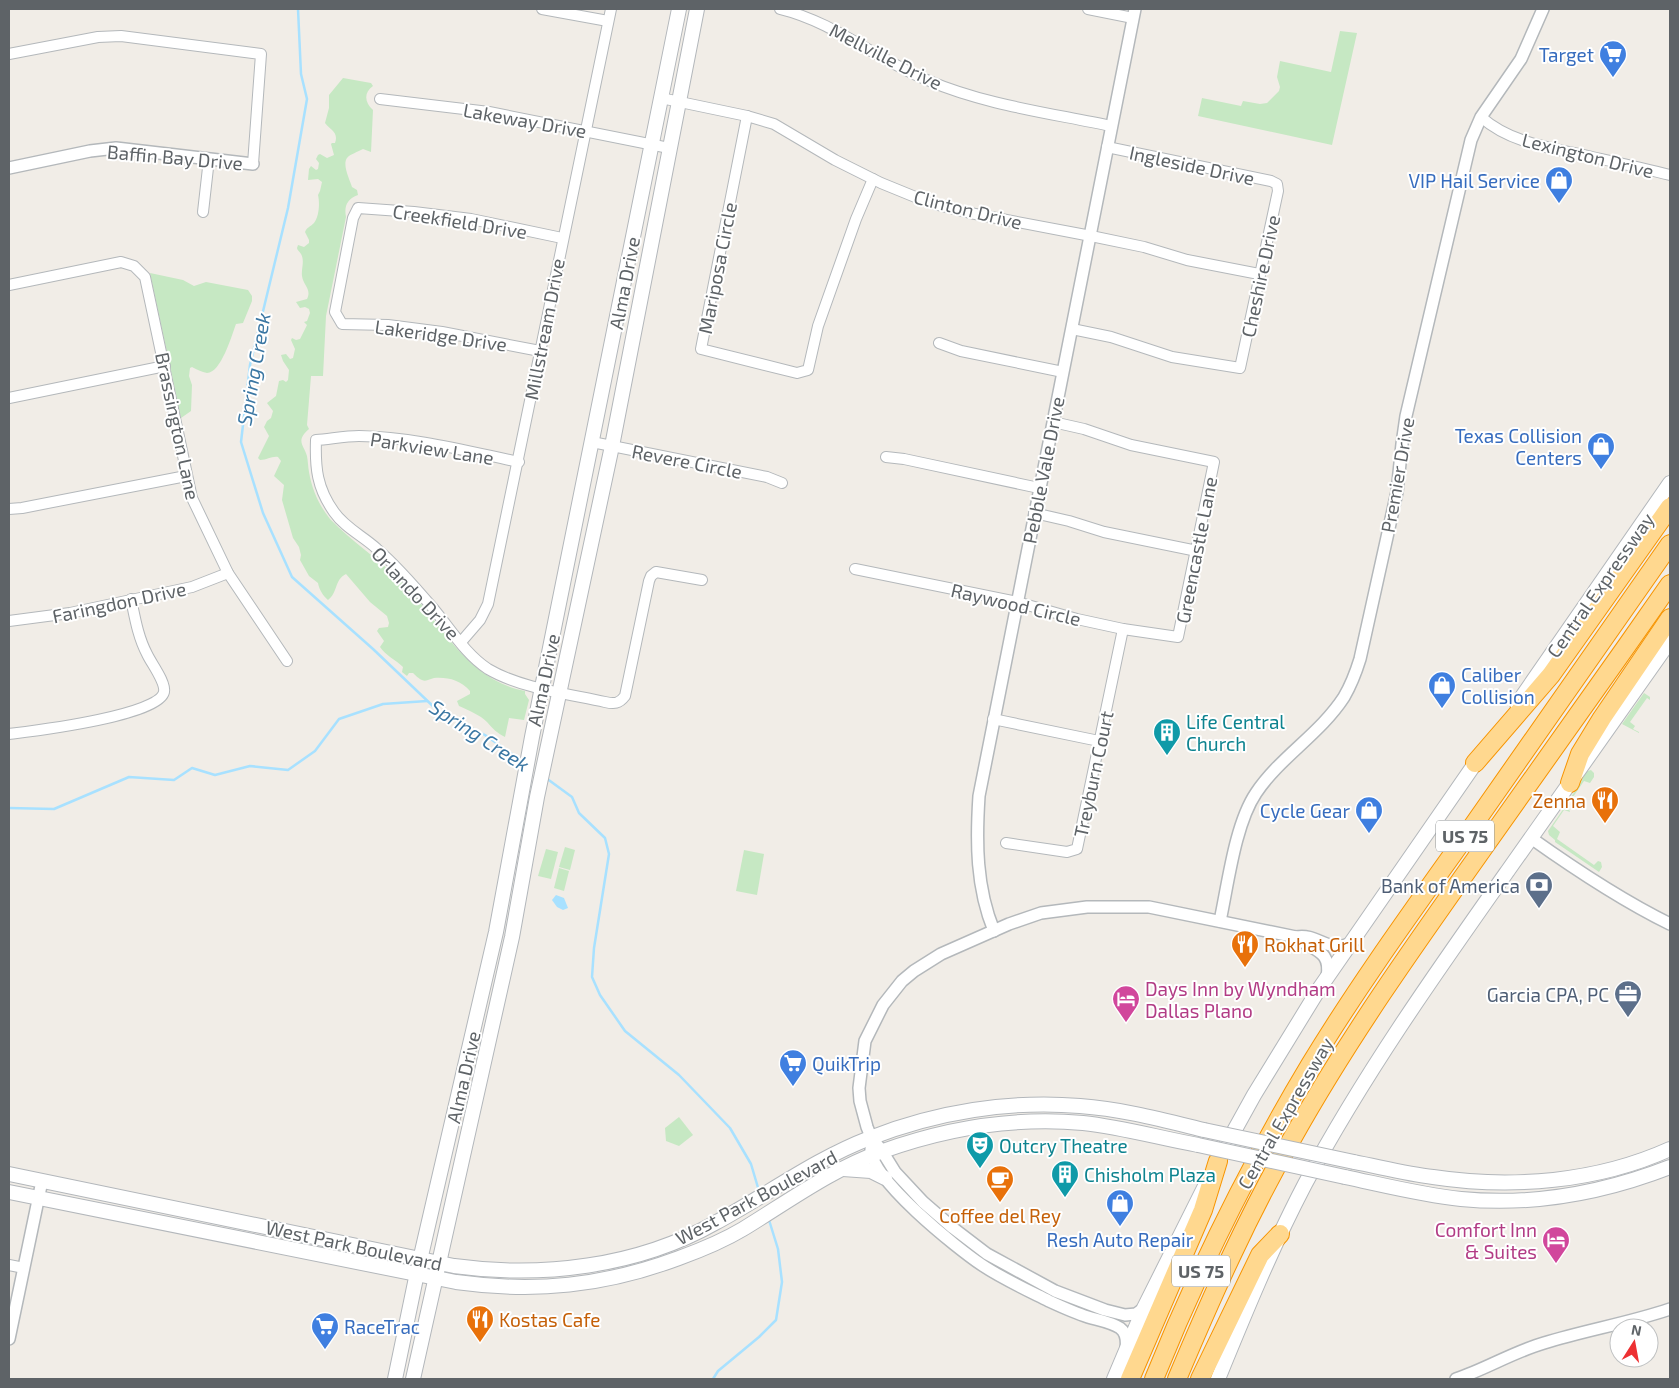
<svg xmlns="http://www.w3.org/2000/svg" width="1679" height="1388" font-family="'Exo 2',sans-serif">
	<rect width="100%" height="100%" fill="#f1ede7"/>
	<!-- green -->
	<g fill="#c6e8c3">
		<polygon points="1340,31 1357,33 1332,145 1198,116 1202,98 1241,106 1243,101 1260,104 1267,103 1279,91 1280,87 1277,77 1280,61 1331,72"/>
		<path d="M 343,78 L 371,83 L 373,86 C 364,92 364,102 373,110 L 371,152 L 363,149 C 358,152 350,154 347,158 C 342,165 350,180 352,187 L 357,190 L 358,195 C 347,199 344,206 346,217 L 326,316 L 323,376 L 311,376 L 307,425 L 309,429 C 295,441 304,445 307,456 C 308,461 308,467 309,472 C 312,490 319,505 330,519 C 352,542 379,559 402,582 C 441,622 466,680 525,691 L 525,694 L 529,700 L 524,720 L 509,718 L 505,737 C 497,733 493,729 487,722 C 480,715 468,710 459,706 L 457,701 L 470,694 L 470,691 C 460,680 448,677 434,678 C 430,679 426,682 422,680 C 419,679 415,675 413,673 L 409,673 L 407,676 L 402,672 L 403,667 C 396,660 385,655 380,647 L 384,641 L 377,631 L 379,628 L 388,627 L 389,623 L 387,616 L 370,602 L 346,574 C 334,580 338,593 328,600 C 323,596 319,589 318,583 L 309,576 L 300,560 L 301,555 L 299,547 L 293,538 L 282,500 L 284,485 L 274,476 L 281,461 L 278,457 C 272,456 267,460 260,460 L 258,458 L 269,436 L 264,427 L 267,421 L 271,418 L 273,411 L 267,403 L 276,396 L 279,381 L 283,380 L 286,382 L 288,380 L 289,370 L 283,361 L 281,355 L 286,354 L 290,359 L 293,358 L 295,349 L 291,340 L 292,338 L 296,340 L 300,339 L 307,325 L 304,322 L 307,321 L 310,313 L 309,309 L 305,307 L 300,308 L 296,302 L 307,299 C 312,289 303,285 302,276 C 301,269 305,261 301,254 C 300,252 297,250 297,248 L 298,245 L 304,247 L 309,243 L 309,240 L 305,232 C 307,227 310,227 314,223 C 319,217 320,203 318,195 L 320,191 L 322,182 L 318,179 L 308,180 L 309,169 L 311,166 L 316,170 L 318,169 L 319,163 L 316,159 L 318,155 L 320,154 L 327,158 L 334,155 L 331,144 L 332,143 L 335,143 C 339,132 330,130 325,123 L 329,108 L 329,95 Z"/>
		<path d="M 150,273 L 183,280 L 194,286 L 206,282 L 248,290 L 252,296 L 252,301 L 243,323 L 236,324 C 232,335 221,373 207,373 C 202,372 196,369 192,367 L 190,368 L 189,376 L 192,385 L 191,411 L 181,418 Z"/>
		<polygon points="1644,693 1650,697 1650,700 1647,698 1630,722 1635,726 1633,729 1639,732 1639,733 1622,724"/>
		<polygon points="1591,770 1594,773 1594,777 1590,783 1584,781 1573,797 1578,800 1575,802 1571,797 1584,778 1571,795 1572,792 1585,772"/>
		<polygon points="1564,808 1569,809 1570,812 1564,810 1553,826 1560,832 1557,839 1594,865 1598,861 1601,862 1602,867 1599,872 1555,842 1555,840 1549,835 1548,831"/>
		<polygon points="565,847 575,850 570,870 559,867"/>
		<polygon points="546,849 558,852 551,879 538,876"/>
		<polygon points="744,850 764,854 757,895 736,891"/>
		<polygon points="559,868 569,871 564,891 554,888"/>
		<polygon points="679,1117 693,1135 679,1146 666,1141 665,1128"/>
	</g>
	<!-- water -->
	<polygon fill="#a8e1ff" points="556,895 564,898 568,908 563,910 557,907 552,900"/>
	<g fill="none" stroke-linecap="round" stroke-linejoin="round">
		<!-- stream -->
		<g stroke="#a8e1ff" stroke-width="2.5">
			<polyline points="298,9 301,74 307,99 288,208 250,365 241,442 263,513 292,577 373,649 437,710 485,735 523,762"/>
			<polyline points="546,778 572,797 579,813 605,838 609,854 594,948 592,977 600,995 625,1031 679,1075 730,1128 751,1164 759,1191"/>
			<polyline points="9,808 54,809 129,777 174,780 192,768 215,775 250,766 288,770 315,751 339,719 383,704 427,701"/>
			<polyline points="713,1379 718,1371 759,1337 776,1320 782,1282 778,1249 769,1220"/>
		</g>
		<!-- minor casing -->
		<g stroke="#b4b8bb" stroke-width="12">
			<g id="minor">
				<polyline points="542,9 608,21"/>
				<path d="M 780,9 C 834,22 876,59 927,80 C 985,105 1050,113 1111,126"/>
				<polyline points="1088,9 1133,18"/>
				<polyline points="9,54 98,37 121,36 261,54 253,164"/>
				<polyline points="661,98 747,116 774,124 835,160 881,183 930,203 970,213 1091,236 1144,247 1187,260 1259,274"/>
				<polyline points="380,99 489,112 669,148"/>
				<polyline points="747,116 701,349 797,373 808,370 818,326 856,219 873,179"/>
				<path d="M 1481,117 C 1510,143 1551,148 1588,156 C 1615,162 1643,168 1670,175"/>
				<polyline points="203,212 209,159"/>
				<polyline points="9,285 121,262 134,266 145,277 192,498 228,573 287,661"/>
				<polyline points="1072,329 1111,337 1172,357 1240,368 1278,191 1277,184 1271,181 1107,147"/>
				<polyline points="939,343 961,351 1063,372"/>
				<polyline points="540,351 442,332 388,325 342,324 335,312 353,218 358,208 414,212 471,219 562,238"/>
				<polyline points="9,398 165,366"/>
				<polyline points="592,442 767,477 782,483"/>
				<polyline points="886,457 904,459 1039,488"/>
				<path d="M 519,462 C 466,451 413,437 359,436 C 345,436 330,439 316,440 C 315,468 317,488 334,512 C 345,528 363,536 377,549 C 397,566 415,587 432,607 C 450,628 465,654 488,669 C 520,688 569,694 605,702 C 614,704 619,704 625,696 L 649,581 L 651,576 L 656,572 L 702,580"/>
				<polyline points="9,509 22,508 186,476"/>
				<polyline points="1034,513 1069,521 1104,532 1197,551"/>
				<polyline points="855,569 1017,602 1077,619 1123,629 1178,637 1214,462 1131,445 1084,429 1053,422"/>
				<polyline points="9,621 70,613 192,587 228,573"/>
				<polyline points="461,642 480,620 488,604 611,9"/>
				<polyline points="993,719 1099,741"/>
				<path d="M 9,734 C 32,731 159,716 164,692 C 166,682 151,663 147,654 C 138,637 135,618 131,599"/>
				<polyline points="1006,843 1067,852 1077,849 1123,629"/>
				<polyline points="9,1265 24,1268"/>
			</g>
		</g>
		<!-- tertiary casing -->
		<g stroke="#b4b8bb" stroke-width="14">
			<g id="tertiary">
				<polyline points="9,168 90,151 116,148 253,164"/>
				<path d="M 1531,838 C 1576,870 1621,900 1670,924"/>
				<path d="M 1220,921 C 1228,884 1235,824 1256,793 C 1280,757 1320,734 1344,697 C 1351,685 1356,672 1360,659 L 1397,492 L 1402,444 L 1406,416 L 1471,140 L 1481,117 L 1521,59 L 1543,9"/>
				<path d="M 994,931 C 976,887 976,842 979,796 L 1135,9"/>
				<path d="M 1296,937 C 1312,951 1332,949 1327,977"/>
				<path d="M 871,1149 C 870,1179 957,1248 982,1265 C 1003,1279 1027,1290 1049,1301 C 1062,1307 1075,1313 1088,1317 C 1098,1320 1111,1322 1120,1328 C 1127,1333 1127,1341 1126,1349"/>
				<path d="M 1144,1308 L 1136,1314 L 1125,1315 L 1105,1310 L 1055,1291 L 987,1254 L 953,1228 L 923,1202 L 895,1172 L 882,1151 L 871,1137 L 867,1127 L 860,1101 L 859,1088 L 865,1041 L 883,1005 L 902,981 L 914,971 L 941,954 L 1009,924 L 1041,913 L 1087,907 L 1149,907 L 1296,937 C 1319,933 1327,954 1351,943"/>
				<polyline points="9,1339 42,1181"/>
				<path d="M 1456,1379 C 1486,1369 1513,1352 1544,1343 C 1586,1330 1629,1323 1670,1309"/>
			</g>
		</g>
		<!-- secondary casing -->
		<g stroke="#b3b7bb" stroke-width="16">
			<g id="secondary">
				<polyline points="1517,704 1670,483"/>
				<polyline points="1218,1160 1254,1095 1319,989 1481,755"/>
				<path d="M 1354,1162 C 1380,1167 1407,1174 1433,1177 C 1512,1189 1597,1182 1670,1149"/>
				<polyline points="843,1169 871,1171 885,1178"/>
				<path d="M 9,1174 L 454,1266 C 541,1278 637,1267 715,1223 C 767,1195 815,1159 870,1138 C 936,1112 1010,1100 1080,1106 C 1122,1109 1163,1120 1204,1130"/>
				<path d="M 1345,1177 C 1383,1185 1422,1195 1461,1199 C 1533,1206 1603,1193 1670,1167"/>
				<path d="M 9,1192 L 456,1282 C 535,1293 604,1286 679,1258 C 701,1250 723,1241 743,1229 C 789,1201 832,1169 883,1151 C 947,1128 1015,1117 1083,1123 C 1121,1127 1160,1138 1198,1145"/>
				<polyline points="395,1379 417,1273 496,932 532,737 679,9"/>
				<polyline points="413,1379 512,937 537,797 612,446 697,9"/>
				<polyline points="1114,1379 1144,1308 1204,1188"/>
				<path d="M 1218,1379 C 1245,1313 1272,1247 1305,1184 C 1364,1074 1437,971 1509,869 C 1563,793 1617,717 1670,641"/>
			</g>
		</g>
		<!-- motorway casing -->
		<g stroke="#f79400" stroke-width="20">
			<g id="motorway">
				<polyline points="1475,763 1551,675 1670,507"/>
				<polyline points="1570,783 1580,754 1602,718 1670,618"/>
				<polyline points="1130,1379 1203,1210 1218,1161"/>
				<path d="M 1154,1379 C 1198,1270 1250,1165 1310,1065 C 1356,989 1408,917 1460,844 C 1530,744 1600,644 1670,544"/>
				<path d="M 1177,1379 C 1212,1296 1248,1215 1293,1137 C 1349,1037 1416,943 1482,850 C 1545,761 1608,673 1670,584"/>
				<polyline points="1200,1379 1260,1255 1280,1234"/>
			</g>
		</g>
		<!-- minor -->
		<use href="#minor" stroke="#fff" stroke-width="10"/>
		<!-- tertiary -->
		<use href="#tertiary" stroke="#fff" stroke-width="11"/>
		<!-- secondary -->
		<use href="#secondary" stroke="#fff" stroke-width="14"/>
		<!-- motorway -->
		<use href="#motorway" stroke="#ffd88f" stroke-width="18"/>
		<!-- secondary-bridge casing -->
		<g stroke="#b3b7bb" stroke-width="16" stroke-linecap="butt">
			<g id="secondary-bridge">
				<polyline points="1204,1130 1354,1162"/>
				<polyline points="1198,1145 1345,1177"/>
			</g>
		</g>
		<!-- secondary-bridge -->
		<use href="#secondary-bridge" stroke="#fff" stroke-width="14"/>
	</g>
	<!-- icons -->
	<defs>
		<g id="supermarket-pin" transform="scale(1.4375)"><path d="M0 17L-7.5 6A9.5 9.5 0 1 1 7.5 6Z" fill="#3f7fe0" stroke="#fff"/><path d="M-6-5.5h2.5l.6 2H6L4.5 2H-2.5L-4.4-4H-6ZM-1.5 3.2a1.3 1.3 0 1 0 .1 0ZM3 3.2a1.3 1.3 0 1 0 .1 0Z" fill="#fff"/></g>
		<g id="shop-pin" transform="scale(1.4375)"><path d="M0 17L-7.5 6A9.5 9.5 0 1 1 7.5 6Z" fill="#3f7fe0" stroke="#fff"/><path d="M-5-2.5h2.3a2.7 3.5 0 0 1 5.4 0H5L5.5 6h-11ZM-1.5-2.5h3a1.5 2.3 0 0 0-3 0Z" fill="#fff"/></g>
		<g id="building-pin" transform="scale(1.4375)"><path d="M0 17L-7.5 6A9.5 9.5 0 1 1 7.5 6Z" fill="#0f9aa8" stroke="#fff"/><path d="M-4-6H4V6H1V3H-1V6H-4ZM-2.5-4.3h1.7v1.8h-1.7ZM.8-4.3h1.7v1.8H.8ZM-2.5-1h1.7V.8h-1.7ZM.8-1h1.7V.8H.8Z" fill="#fff"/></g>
		<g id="restaurant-pin" transform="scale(1.4375)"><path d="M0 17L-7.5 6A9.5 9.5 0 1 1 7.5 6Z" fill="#e8710a" stroke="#fff"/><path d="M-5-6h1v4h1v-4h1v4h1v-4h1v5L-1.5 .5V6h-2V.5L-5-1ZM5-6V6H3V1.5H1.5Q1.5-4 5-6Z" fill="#fff"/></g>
		<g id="bank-pin" transform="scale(1.4375)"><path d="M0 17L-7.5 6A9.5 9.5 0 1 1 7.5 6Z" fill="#5c6f8a" stroke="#fff"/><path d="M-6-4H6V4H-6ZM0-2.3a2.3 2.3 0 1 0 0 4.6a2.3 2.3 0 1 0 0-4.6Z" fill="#fff"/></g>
		<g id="office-pin" transform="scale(1.4375)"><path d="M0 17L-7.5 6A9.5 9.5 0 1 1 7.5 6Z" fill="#5c6f8a" stroke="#fff"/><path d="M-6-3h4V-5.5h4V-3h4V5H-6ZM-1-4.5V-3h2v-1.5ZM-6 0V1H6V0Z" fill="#fff"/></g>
		<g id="hotel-pin" transform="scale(1.4375)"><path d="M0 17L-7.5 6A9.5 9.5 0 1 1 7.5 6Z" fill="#d1479c" stroke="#fff"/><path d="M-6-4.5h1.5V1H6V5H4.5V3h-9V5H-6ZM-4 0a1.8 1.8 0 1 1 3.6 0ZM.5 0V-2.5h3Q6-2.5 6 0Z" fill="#fff"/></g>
		<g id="theatre-pin" transform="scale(1.4375)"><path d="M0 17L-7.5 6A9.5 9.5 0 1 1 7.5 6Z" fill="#0f9aa8" stroke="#fff"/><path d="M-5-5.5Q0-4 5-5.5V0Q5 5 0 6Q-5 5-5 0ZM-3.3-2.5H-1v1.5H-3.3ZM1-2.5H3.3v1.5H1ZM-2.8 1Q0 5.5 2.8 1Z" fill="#fff"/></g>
		<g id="cafe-pin" transform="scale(1.4375)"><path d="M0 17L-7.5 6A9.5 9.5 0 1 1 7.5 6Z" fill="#e8710a" stroke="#fff"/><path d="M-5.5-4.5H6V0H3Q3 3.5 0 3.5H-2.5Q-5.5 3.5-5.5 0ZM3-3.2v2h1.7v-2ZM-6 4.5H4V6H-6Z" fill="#fff"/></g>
	</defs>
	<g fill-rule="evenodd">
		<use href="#supermarket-pin" x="1613" y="54"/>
		<use href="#shop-pin" x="1559" y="180"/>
		<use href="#shop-pin" x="1601" y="446"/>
		<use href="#shop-pin" x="1442" y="685"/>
		<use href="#building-pin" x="1167" y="732"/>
		<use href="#restaurant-pin" x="1605" y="800"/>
		<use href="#shop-pin" x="1369" y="810"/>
		<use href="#bank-pin" x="1539" y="885"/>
		<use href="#restaurant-pin" x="1245" y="944"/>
		<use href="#office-pin" x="1628" y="994"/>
		<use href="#hotel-pin" x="1126" y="999"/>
		<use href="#supermarket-pin" x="793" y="1063"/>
		<use href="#theatre-pin" x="980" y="1145"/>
		<use href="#building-pin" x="1065" y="1174"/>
		<use href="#cafe-pin" x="1000" y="1179"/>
		<use href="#shop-pin" x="1120" y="1203"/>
		<use href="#hotel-pin" x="1556" y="1240"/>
		<use href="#restaurant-pin" x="480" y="1319"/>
		<use href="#supermarket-pin" x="325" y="1326"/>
	</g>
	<g text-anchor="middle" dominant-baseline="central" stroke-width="4" stroke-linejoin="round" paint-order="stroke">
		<!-- shield labels -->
		<g fill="#fff" stroke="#8e9295" stroke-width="1">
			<rect x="1436" y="820.5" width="58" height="31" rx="4"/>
			<rect x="1172" y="1255.5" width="58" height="31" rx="4"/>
		</g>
		<g font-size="18" font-weight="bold" fill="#5e6367">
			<text x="1465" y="836">US 75</text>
			<text x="1201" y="1271">US 75</text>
		</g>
		<!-- shop labels -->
		<g font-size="19" fill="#366cbe" stroke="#fff" text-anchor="end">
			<text x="1594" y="54">Target</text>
			<text x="1540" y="180">VIP Hail Service</text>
			<text x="1582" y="435">Texas Collision<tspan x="1582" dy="22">Centers</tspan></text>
			<text x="1461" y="674" text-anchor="start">Caliber<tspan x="1461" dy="22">Collision</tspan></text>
			<text x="1350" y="810">Cycle Gear</text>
			<text x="812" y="1063" text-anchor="start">QuikTrip</text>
			<text x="1120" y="1239" text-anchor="middle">Resh Auto Repair</text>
			<text x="344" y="1326" text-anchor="start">RaceTrac</text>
		</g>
		<!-- street labels -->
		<g font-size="19" fill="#5e6367" stroke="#fff">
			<text transform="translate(886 56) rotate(27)">Mellville Drive</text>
			<text transform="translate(525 120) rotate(10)">Lakeway Drive</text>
			<text transform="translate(1588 155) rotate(14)">Lexington Drive</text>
			<text transform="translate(175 157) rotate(5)">Baffin Bay Drive</text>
			<text transform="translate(1192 165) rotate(12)">Ingleside Drive</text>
			<text transform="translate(968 209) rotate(14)">Clinton Drive</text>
			<text transform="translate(460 221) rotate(9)">Creekfield Drive</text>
			<text transform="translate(717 268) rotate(-79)">Mariposa Circle</text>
			<text transform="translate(1260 276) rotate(-78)">Cheshire Drive</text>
			<text transform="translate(624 283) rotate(-79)">Alma Drive</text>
			<text transform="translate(544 329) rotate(-79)">Millstream Drive</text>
			<text transform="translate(441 335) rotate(8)">Lakeridge Drive</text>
			<text transform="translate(178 426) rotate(78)">Brassington Lane</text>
			<text transform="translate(432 448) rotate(9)">Parkview Lane</text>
			<text transform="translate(687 461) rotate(11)">Revere Circle</text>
			<text transform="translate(1043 470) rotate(-79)">Pebble Vale Drive</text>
			<text transform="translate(1397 475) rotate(-80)">Premier Drive</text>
			<text transform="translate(1196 550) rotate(-79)">Greencastle Lane</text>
			<text transform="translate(1600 585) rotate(-55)">Central Expressway</text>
			<text transform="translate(416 593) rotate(47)">Orlando Drive</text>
			<text transform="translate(119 602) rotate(-12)">Faringdon Drive</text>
			<text transform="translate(1016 604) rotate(13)">Raywood Circle</text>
			<text transform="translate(543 680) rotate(-78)">Alma Drive</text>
			<text transform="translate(1093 774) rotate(-78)">Treyburn Court</text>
			<text transform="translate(463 1077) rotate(-77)">Alma Drive</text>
			<text transform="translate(1285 1113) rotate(-60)">Central Expressway</text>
			<text transform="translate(756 1197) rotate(-28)">West Park Boulevard</text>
			<text transform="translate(354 1245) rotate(12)">West Park Boulevard</text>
		</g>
		<!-- culture labels -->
		<g font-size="19" fill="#0d838f" stroke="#fff" text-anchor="start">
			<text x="1186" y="721">Life Central<tspan x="1186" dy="22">Church</tspan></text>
			<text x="999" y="1145">Outcry Theatre</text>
			<text x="1084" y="1174">Chisholm Plaza</text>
		</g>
		<!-- food labels -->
		<g font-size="19" fill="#c56008" stroke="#fff" text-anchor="start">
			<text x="1586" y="800" text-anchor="end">Zenna</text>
			<text x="1264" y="944">Rokhat Grill</text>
			<text x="1000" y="1215" text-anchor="middle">Coffee del Rey</text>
			<text x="499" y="1319">Kostas Cafe</text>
		</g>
		<!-- service labels -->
		<g font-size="19" fill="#4e5e75" stroke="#fff" text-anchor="end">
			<text x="1520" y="885">Bank of America</text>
			<text x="1609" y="994">Garcia CPA, PC</text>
		</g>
		<!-- hotel labels -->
		<g font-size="19" fill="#b23c85" stroke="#fff" text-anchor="start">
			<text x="1145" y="988">Days Inn by Wyndham<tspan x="1145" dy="22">Dallas Plano</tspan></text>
			<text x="1537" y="1229" text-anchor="end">Comfort Inn<tspan x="1537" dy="22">&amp; Suites</tspan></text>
		</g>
		<!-- water labels -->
		<g font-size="20" font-style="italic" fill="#3b77a3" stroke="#fff">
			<text transform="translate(253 369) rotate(-80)">Spring Creek</text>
			<text transform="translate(480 735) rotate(33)">Spring Creek</text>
		</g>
	</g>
	<!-- border -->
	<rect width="1679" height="1388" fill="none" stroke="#5e6367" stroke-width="20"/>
	<!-- north arrow -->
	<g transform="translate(1634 1343) rotate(11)"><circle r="24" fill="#ffffff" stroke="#bfc1c2"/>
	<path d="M0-4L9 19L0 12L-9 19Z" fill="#ed3032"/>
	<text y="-8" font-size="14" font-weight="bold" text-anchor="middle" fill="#5e6367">N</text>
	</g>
</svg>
